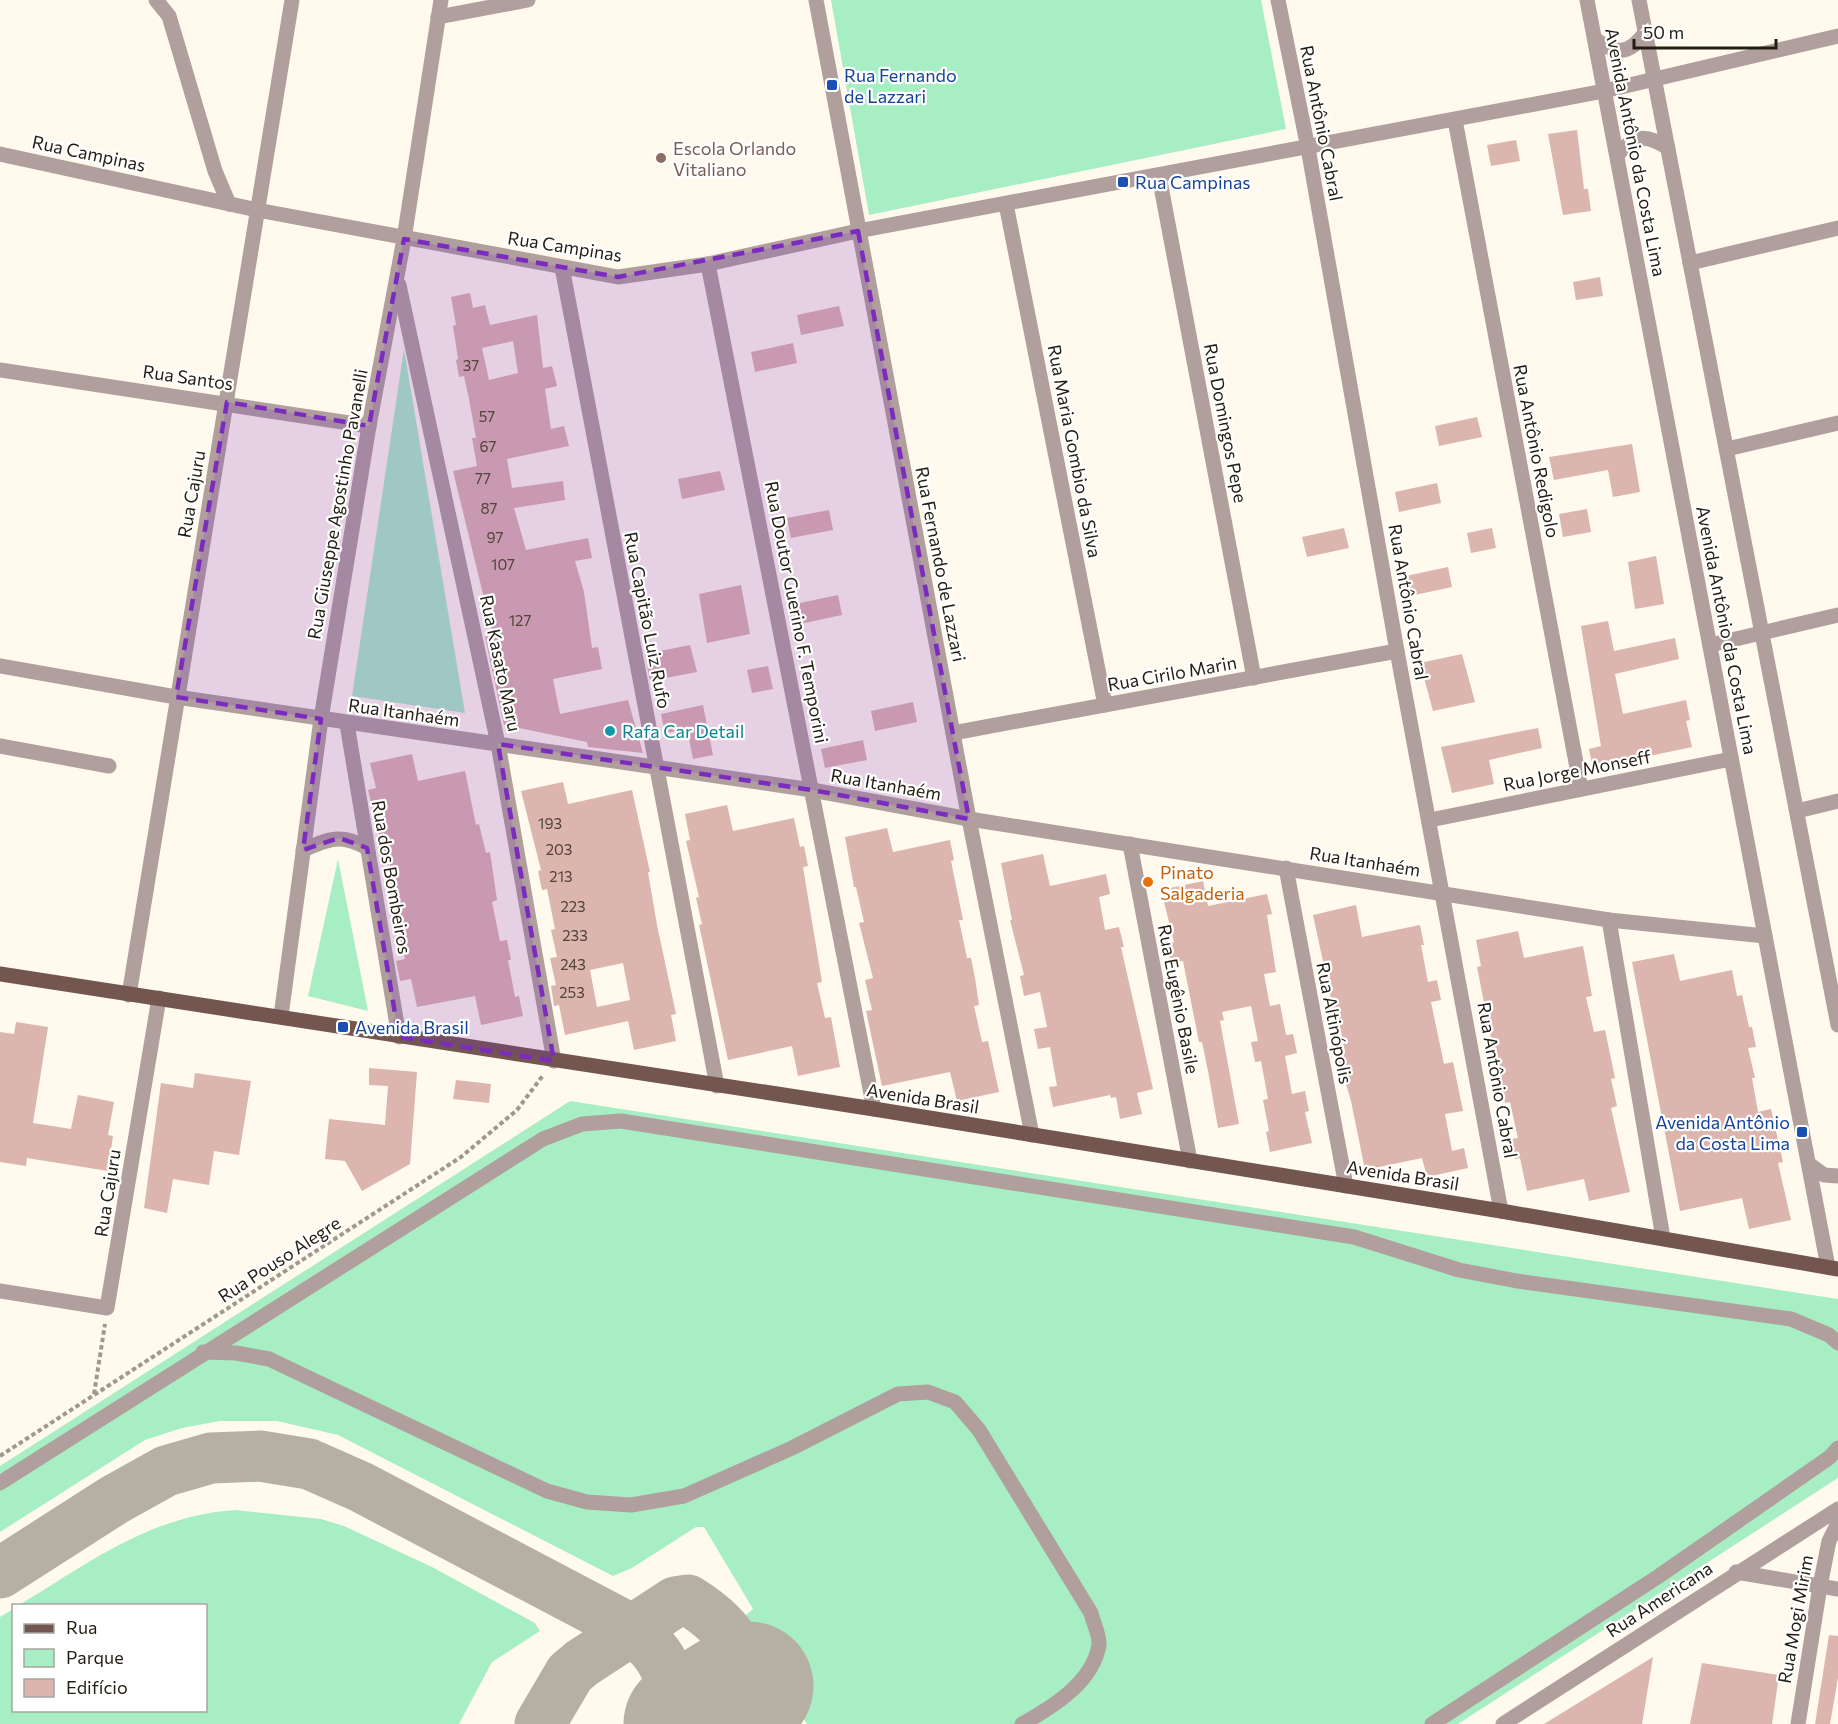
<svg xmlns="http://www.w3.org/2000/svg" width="1838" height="1724" font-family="Commissioner,sans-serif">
	<rect width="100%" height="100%" fill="#fffaed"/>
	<!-- green -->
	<g fill="#a8eec5">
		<polygon points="831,0 1261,0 1286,129 869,215"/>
		<polygon points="404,349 465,713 352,696"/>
		<polygon points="338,859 368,1011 308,996"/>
		<polygon points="570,1101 1838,1299 1838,1478 1458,1724 807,1724 739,1621 753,1609 704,1527 696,1527 632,1568 613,1576 338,1435 277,1421 220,1421 182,1428 145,1440 0,1532 0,1466"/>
		<path d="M 235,1510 L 321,1519 L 344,1526 L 432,1567 L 535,1623 L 540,1631 L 492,1662 L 459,1724 L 0,1724 L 0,1617 L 13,1609 L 14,1710 L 206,1710 L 206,1606 L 19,1605 C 89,1563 149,1516 235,1510 Z"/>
	</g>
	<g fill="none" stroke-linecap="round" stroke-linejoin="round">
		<!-- taxiway -->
		<g stroke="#b6b0a4" stroke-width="51">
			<path d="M 0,1573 L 114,1500 L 166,1471 L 211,1458 L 260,1456 L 309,1464 L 361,1487 L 631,1629 C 667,1656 677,1680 663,1724"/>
			<path d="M 540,1724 L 570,1673 L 582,1663 L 675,1602 L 688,1600 C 736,1629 760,1668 743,1724"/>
		</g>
		<!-- runway -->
		<polyline stroke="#b6b0a4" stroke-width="129" points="688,1724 749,1686"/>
	</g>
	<!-- building -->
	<g fill="#dbb5ae" fill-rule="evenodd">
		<polygon points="1577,130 1584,189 1588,189 1591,211 1563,215 1548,134"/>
		<polygon points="1516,140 1520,161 1491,166 1487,145"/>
		<polygon points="1600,277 1603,296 1576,300 1573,282"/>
		<path d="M 470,293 L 473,308 L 485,305 L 490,325 L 537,315 L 543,368 L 552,366 L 557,386 L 545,389 L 551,429 L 564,426 L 569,446 L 507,459 L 512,488 L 563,481 L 565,500 L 514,508 L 526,550 L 588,538 L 592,558 L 575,561 L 584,592 L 592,648 L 598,647 L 602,669 L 553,679 L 560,714 L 628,700 L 643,753 L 588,747 L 587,742 L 504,725 L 485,637 L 493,635 L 453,471 L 477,466 L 472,438 L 476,438 L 469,399 L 464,376 L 459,377 L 456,360 L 458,359 L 453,326 L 456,325 L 451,297 ZM 513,341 L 518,373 L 489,380 L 482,348 Z"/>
		<polygon points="839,306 844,326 801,335 797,315"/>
		<polygon points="793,343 797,363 755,372 751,352"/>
		<polygon points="1477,417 1482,437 1439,446 1435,426"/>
		<polygon points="1632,444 1640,492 1613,497 1608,470 1554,480 1549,457"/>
		<polygon points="720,471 725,490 682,499 678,479"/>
		<polygon points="1437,483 1441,503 1399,512 1395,492"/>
		<polygon points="1587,509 1591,532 1563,537 1559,514"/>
		<polygon points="829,510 833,530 791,538 787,518"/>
		<polygon points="1344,528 1349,548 1307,557 1302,537"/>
		<polygon points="1492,528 1496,548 1471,553 1467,533"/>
		<polygon points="1656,556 1664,604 1635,609 1628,562"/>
		<polygon points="1448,567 1452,587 1410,596 1406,576"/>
		<polygon points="741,585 750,634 707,643 699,594"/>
		<polygon points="838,595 842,615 800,624 795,604"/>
		<polygon points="1608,621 1614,651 1675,638 1679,659 1615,674 1623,714 1686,700 1690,720 1686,721 1692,747 1593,768 1589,749 1601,746 1581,626"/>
		<polygon points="690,645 697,672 650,681 645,654"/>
		<polygon points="1462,654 1475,702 1433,711 1420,663"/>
		<polygon points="768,666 773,689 752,693 747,670"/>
		<polygon points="913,702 917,722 875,731 871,711"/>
		<polygon points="703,705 713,755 693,759 687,729 665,733 661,714"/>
		<polygon points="1538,728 1542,748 1489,760 1494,784 1452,793 1441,747"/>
		<polygon points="863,740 867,760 825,768 821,749"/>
		<polygon points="412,754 418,781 465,771 476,825 479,824 486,853 490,852 497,900 492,902 500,941 507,940 511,960 508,960 515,997 519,996 523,1016 481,1025 475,996 417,1007 411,979 400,981 396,961 405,959 392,904 399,902 390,864 382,866 378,846 382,845 368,790 376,788 370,763"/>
		<path d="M 563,782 L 568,804 L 632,790 L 650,872 L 648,872 L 657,925 L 676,1014 L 671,1015 L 676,1041 L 634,1050 L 628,1021 L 565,1035 L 559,1005 L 554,1006 L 551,986 L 556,985 L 550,958 L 557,957 L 551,930 L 555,929 L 547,889 L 542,890 L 538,871 L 541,870 L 521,791 ZM 623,963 L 630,1000 L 597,1007 L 590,970 Z"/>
		<polygon points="727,805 733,831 794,818 800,847 804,846 808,866 803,867 822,982 817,983 825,1018 831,1017 840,1067 798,1076 792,1046 728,1060 699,925 702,924 696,898 699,897 686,841 690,840 685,814"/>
		<polygon points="887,828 893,852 950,840 954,860 951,861 963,920 959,920 967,958 971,958 975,978 979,1005 974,1006 982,1042 988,1041 999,1092 957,1101 950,1072 882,1086 866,1011 872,1010 865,980 873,978 859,923 864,922 856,887 854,887 845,837"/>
		<polygon points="1043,854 1050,886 1106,874 1110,894 1099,897 1105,930 1119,927 1124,947 1121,947 1153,1089 1137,1093 1142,1114 1120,1119 1116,1097 1111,1098 1110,1095 1053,1107 1049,1087 1057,1086 1050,1047 1038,1049 1034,1029 1047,1027 1040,992 1024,996 1020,976 1024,975 1010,920 1012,920 1001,863"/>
		<polygon points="1203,881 1208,906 1267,894 1272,914 1267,915 1276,972 1264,974 1270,1006 1280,1004 1286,1035 1293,1034 1297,1053 1285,1056 1292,1094 1305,1091 1309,1111 1305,1112 1312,1143 1270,1152 1266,1132 1269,1131 1263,1100 1268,1099 1261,1061 1255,1062 1251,1042 1258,1041 1251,1006 1222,1012 1224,1020 1220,1021 1239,1124 1218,1128 1208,1071 1202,1042 1199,1042 1183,961 1171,963 1166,943 1174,942 1161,890"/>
		<polygon points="1356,905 1362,937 1420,925 1424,945 1421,945 1428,982 1437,980 1441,1000 1431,1002 1444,1064 1453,1062 1463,1111 1445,1114 1452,1151 1464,1148 1468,1168 1427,1177 1422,1158 1365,1170 1351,1101 1337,1054 1345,1052 1338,1016 1335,1017 1313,915"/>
		<polygon points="1518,931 1524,958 1583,946 1592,996 1586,997 1594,1032 1605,1030 1615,1078 1611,1079 1617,1106 1611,1108 1630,1192 1589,1201 1584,1179 1527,1191 1520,1158 1515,1159 1511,1139 1518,1138 1510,1102 1505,1103 1496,1047 1493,1048 1477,967 1481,966 1476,940"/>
		<polygon points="1674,954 1680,981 1732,970 1737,996 1742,995 1749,1027 1752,1027 1756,1047 1748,1048 1755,1078 1752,1078 1758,1112 1771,1109 1783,1162 1778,1163 1791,1220 1749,1229 1742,1198 1680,1211 1632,962"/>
		<polygon points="16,1022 48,1027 33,1123 71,1129 78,1095 114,1102 108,1135 113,1136 108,1171 27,1158 26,1166 0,1162 0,1032 14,1034"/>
		<polygon points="369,1068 417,1072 410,1164 362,1191 345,1161 325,1159 329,1119 385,1125 388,1086 369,1085"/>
		<polygon points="195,1073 251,1081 239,1155 214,1151 209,1185 173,1179 167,1213 144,1208 161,1083 193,1088"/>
		<polygon points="456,1080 491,1084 489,1103 453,1099"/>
		<polygon points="1829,1635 1838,1636 1838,1678 1830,1724 1815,1724"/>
		<polygon points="1653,1657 1642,1724 1544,1724"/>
		<polygon points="1702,1663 1779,1675 1772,1724 1690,1724"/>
	</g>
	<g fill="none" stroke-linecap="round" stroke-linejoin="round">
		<!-- path -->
		<g stroke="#9e998c" stroke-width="4" stroke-dasharray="4.5 3" stroke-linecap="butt">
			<polyline points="94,1394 105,1324"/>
			<polyline points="0,1456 461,1157 517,1110 544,1074"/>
		</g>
		<!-- minor -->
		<g stroke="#b09f9c" stroke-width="15">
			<polyline points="156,0 169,16 215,171 229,204"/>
			<polyline points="816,0 969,819 1032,1135"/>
			<polyline points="1278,0 1308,148 1397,651 1501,1211"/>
			<polyline points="1587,0 1828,1267"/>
			<polyline points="1639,0 1838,1025"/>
			<polyline points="438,17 528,0"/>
			<path d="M 1595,39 C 1616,55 1629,55 1645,33"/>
			<polyline points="1455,120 1581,789"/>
			<polyline points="0,154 257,210 618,277 708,264 858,231 1604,91 1838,36"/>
			<path d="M 1617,155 C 1635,135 1645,133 1668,148"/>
			<polyline points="1159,176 1254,678"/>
			<polyline points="1006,204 1105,705"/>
			<polyline points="1690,263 1838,228"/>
			<polyline points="708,264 874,1109"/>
			<polyline points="562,267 717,1086"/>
			<polyline points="399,285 498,744 554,1061"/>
			<polyline points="0,370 369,426"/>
			<polyline points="1727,449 1838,423"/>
			<polyline points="1710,645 1838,615"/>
			<polyline points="0,666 176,697 812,790 969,819 1609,920 1765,936"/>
			<polyline points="347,724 399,1037"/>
			<polyline points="953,733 1397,651"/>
			<polyline points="0,746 109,766"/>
			<polyline points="1797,811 1838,801"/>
			<polyline points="1430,820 1731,759"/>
			<polyline points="1130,844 1190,1161"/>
			<path d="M 303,850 C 328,839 341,833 367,848"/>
			<polyline points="1286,868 1346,1186"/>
			<polyline points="1609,920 1663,1238"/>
			<polyline points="129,995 292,0"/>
			<polyline points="281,1016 321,719 369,426 404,239 441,0"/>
			<polyline points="1809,1164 1824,1175 1838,1176"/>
			<polyline points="0,1291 107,1308 159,998"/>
			<path d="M 203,1352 L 236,1353 L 269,1359 L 547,1491 L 587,1502 L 631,1505 L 684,1496 L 792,1448 L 898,1394 L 928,1392 L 955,1402 L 979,1430 L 1091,1613 C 1093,1622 1100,1636 1099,1645 C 1093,1682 1053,1707 1022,1724"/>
			<polyline points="0,1483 543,1139 582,1124 621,1121 1354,1237 1459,1270 1517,1281 1791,1319 1829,1335 1838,1343"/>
			<polyline points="1736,1572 1838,1589"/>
			<polyline points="1432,1724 1659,1576 1830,1457 1838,1448"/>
			<polyline points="1503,1724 1838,1509"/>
			<polyline points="1798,1724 1820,1586 1829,1541 1838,1523"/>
		</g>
		<!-- major -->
		<polyline stroke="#72564f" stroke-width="15" points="0,974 874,1109 1501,1211 1838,1269"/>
	</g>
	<!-- marked area -->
	<path fill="#7b2cbf" fill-opacity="0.2" stroke="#7b2cbf" stroke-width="4.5" stroke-dasharray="12 8" stroke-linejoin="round" d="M 858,231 L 969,819 L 812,790 L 498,744 L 554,1061 L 399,1037 L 367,848 L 339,838 L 303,850 L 321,719 L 176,697 L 227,402 L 369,426 L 404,239 L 618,277 Z"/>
	<!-- markers -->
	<g fill="#1a4fb4" stroke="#fff" stroke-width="2">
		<rect x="826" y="79" width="12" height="12" rx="3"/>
		<rect x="1117" y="176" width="12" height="12" rx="3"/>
		<rect x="337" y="1021" width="12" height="12" rx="3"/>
		<rect x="1796" y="1126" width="12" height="12" rx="3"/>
	</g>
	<circle fill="#8d6e63" stroke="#fff" stroke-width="2" cx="661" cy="158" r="6"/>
	<circle fill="#0f9aa8" stroke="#fff" stroke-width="2" cx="610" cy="731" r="6"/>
	<circle fill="#e8710a" stroke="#fff" stroke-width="2" cx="1148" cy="882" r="6"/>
	<g text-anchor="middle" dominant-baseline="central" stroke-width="4.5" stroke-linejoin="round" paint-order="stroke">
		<!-- number labels -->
		<g font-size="15" fill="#514439">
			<text x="471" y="365">37</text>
			<text x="487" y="416">57</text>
			<text x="488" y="446">67</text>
			<text x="483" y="478">77</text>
			<text x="489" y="508">87</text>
			<text x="495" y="537">97</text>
			<text x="503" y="564">107</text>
			<text x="520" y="620">127</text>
			<text x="550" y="823">193</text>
			<text x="559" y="849">203</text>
			<text x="561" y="876">213</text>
			<text x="573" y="906">223</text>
			<text x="575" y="935">233</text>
			<text x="573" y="964">243</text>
			<text x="572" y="992">253</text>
		</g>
		<!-- transit labels -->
		<g font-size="18" fill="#164399" stroke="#fff" text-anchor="start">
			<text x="844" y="75">Rua Fernando<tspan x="844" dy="21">de Lazzari</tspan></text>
			<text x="1135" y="182">Rua Campinas</text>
			<text x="355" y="1027">Avenida Brasil</text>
			<text x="1790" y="1122" text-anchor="end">Avenida Antônio<tspan x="1790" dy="21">da Costa Lima</tspan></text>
		</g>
		<!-- street labels -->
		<g font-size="18" fill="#231e12" stroke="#fff">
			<text transform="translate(1322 123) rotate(79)">Rua Antônio Cabral</text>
			<text transform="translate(1636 152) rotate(79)">Avenida Antônio da Costa Lima</text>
			<text transform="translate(89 153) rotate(12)">Rua Campinas</text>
			<text transform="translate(565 246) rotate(9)">Rua Campinas</text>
			<text transform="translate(188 377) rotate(8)">Rua Santos</text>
			<text transform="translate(1226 423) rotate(79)">Rua Domingos Pepe</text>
			<text transform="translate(1075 451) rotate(79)">Rua Maria Gombio da Silva</text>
			<text transform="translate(1537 451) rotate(79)">Rua Antônio Redigolo</text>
			<text transform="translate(191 494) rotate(-80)">Rua Cajuru</text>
			<text transform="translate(337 504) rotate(-80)">Rua Giuseppe Agostinho Pavanelli</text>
			<text transform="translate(941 564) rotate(79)">Rua Fernando de Lazzari</text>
			<text transform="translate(1409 602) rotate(80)">Rua Antônio Cabral</text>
			<text transform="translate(797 612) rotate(79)">Rua Doutor Guerino F. Temporini</text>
			<text transform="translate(648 620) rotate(79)">Rua Capitão Luiz Rufo</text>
			<text transform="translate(1727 630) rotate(79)">Avenida Antônio da Costa Lima</text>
			<text transform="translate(501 663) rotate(78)">Rua Kasato Maru</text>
			<text transform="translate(1172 673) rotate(-10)">Rua Cirilo Marin</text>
			<text transform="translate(404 712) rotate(8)">Rua Itanhaém</text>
			<text transform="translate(1577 770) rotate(-11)">Rua Jorge Monseff</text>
			<text transform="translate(886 784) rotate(10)">Rua Itanhaém</text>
			<text transform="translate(1365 861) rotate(9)">Rua Itanhaém</text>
			<text transform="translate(392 877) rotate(80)">Rua dos Bombeiros</text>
			<text transform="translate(1179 999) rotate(79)">Rua Eugênio Basile</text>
			<text transform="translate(1335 1023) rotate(79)">Rua Altinópolis</text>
			<text transform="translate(1498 1080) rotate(80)">Rua Antônio Cabral</text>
			<text transform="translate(923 1098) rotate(9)">Avenida Brasil</text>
			<text transform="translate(1403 1175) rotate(9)">Avenida Brasil</text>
			<text transform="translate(107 1193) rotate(-81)">Rua Cajuru</text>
			<text transform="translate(279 1259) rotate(-33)">Rua Pouso Alegre</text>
			<text transform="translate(1659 1599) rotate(-33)">Rua Americana</text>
			<text transform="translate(1795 1619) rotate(-80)">Rua Mogi Mirim</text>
		</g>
		<!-- education labels -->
		<g font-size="18" fill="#785e54" stroke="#fff" text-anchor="start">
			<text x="673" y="148">Escola Orlando<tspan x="673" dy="21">Vitaliano</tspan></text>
		</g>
		<!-- culture labels -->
		<g font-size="18" fill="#0d838f" stroke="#fff" text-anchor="start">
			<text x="622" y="731">Rafa Car Detail</text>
		</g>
		<!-- food labels -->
		<g font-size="18" fill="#c56008" stroke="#fff" text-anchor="start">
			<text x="1160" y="872">Pinato<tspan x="1160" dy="21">Salgaderia</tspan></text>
		</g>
	</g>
	<!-- legend -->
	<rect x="12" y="1604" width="195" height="108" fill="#ffffff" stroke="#a7a5a0" stroke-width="1.5"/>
	<rect x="24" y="1624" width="30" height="9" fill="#72564f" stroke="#a7a5a0" stroke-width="1.5"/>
	<text x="66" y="1634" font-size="18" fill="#231e12">Rua</text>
	<rect x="24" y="1649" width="30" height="18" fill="#a8eec5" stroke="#a7a5a0" stroke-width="1.5"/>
	<text x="66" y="1664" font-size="18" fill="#231e12">Parque</text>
	<rect x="24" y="1679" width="30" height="18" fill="#dbb5ae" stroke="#a7a5a0" stroke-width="1.5"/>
	<text x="66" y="1694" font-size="18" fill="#231e12">Edifício</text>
	<!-- scale -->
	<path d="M1634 39v9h142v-9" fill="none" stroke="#231e12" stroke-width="3"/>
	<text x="1643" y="39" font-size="18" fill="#231e12" stroke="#ffffff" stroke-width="4.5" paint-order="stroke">50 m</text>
</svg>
